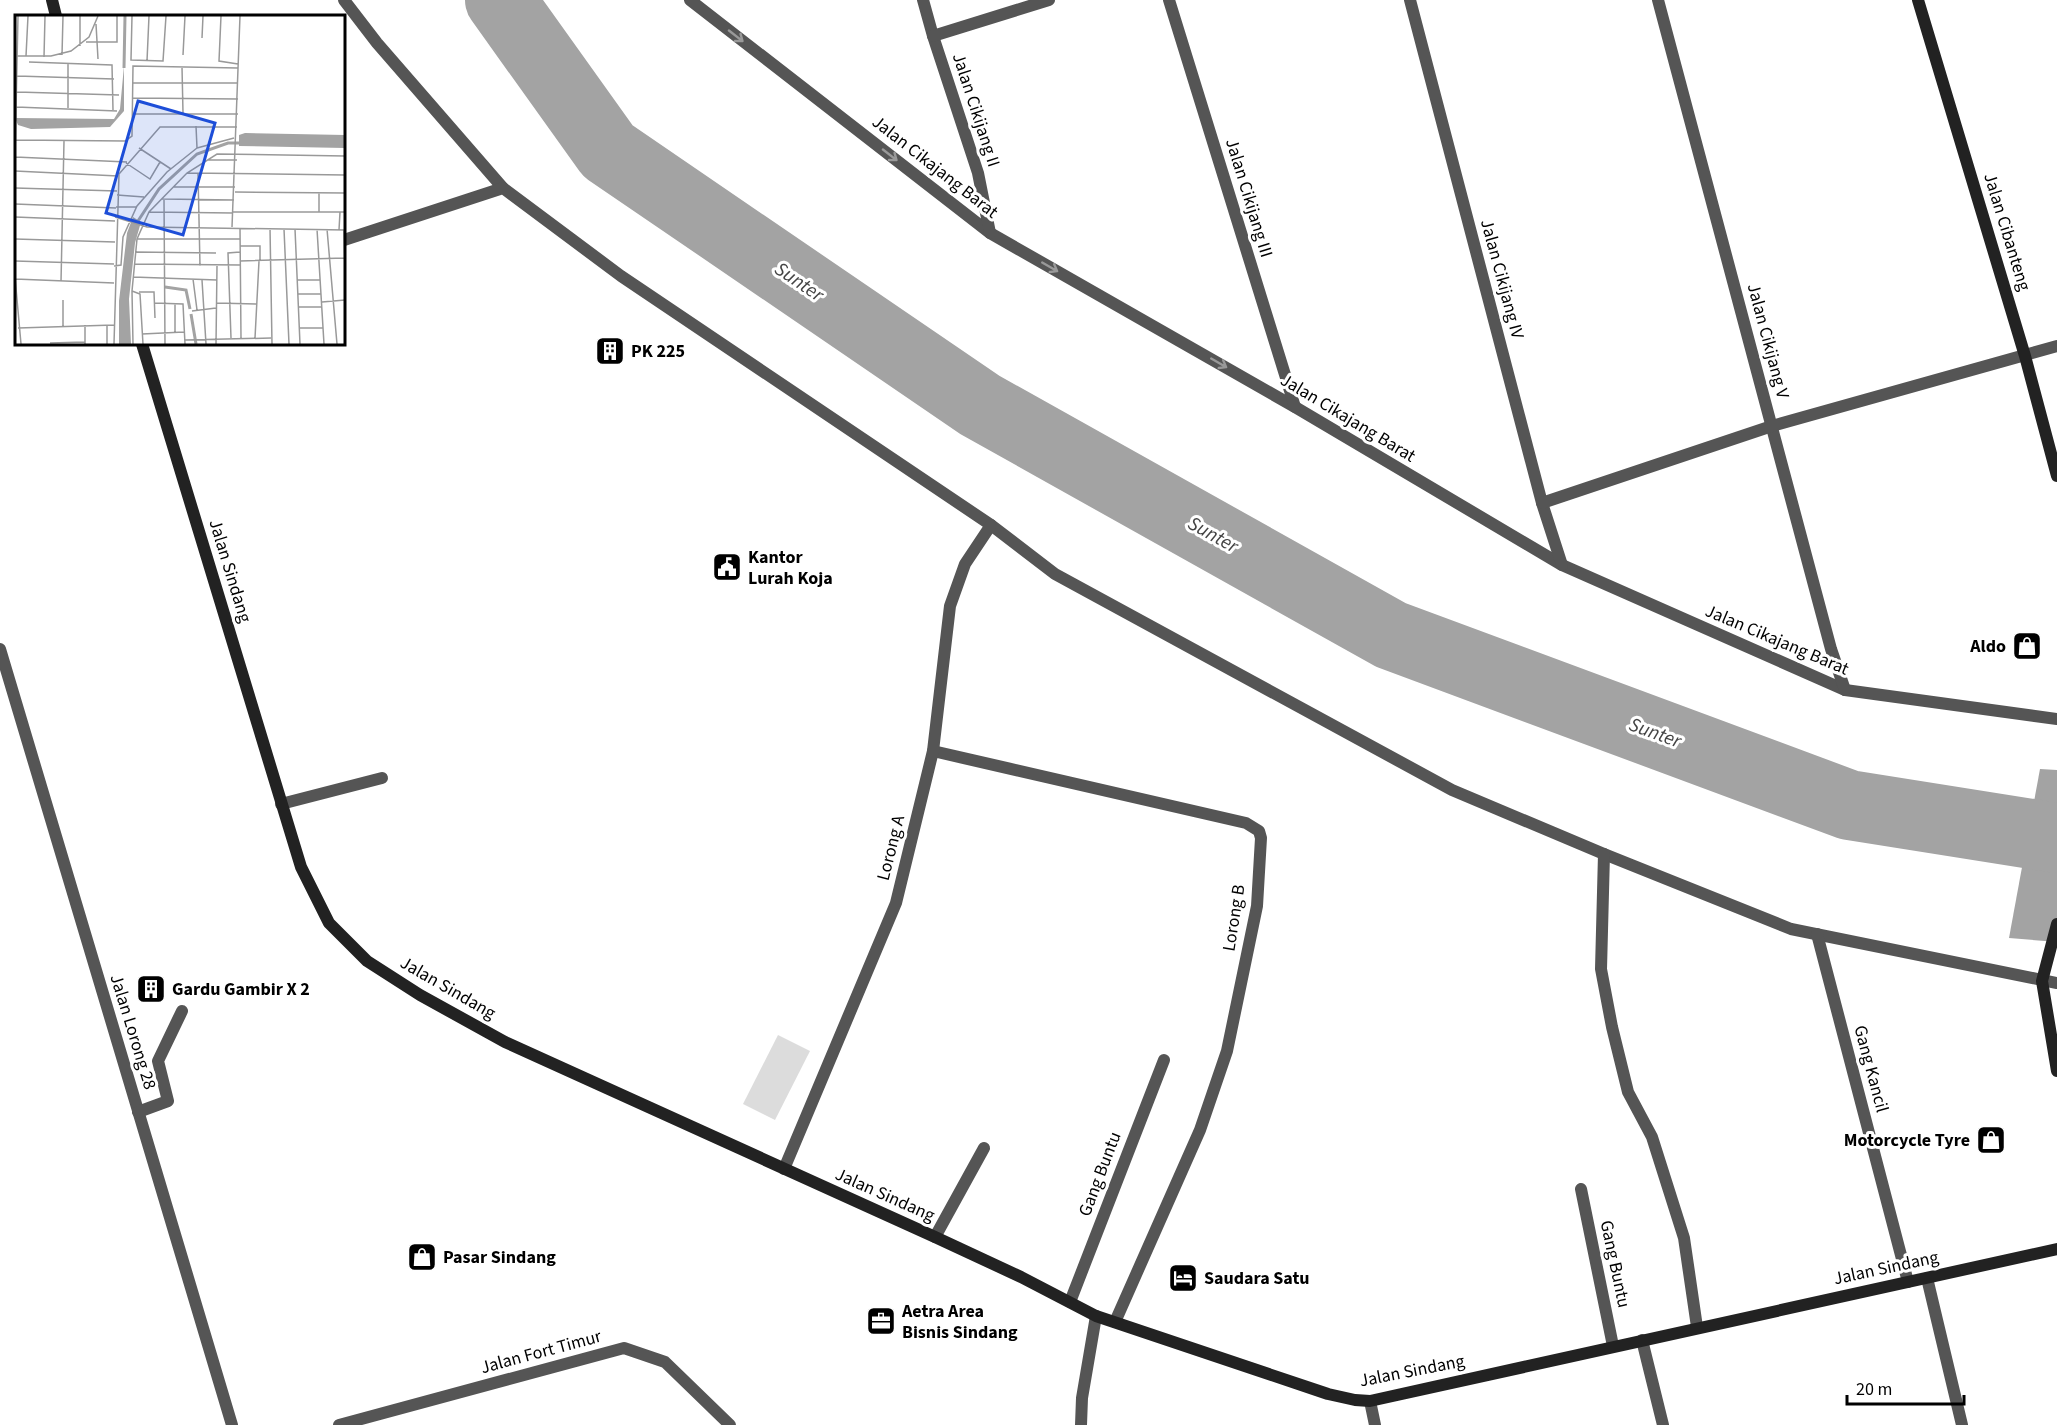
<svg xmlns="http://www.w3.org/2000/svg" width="2057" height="1425" font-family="'Source Sans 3',sans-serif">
	<rect width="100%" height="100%" fill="#fff"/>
	<!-- green -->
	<polygon fill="#dcdcdc" points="778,1035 810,1051 775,1120 743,1104"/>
	<!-- water -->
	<polygon fill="#a3a3a3" points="2040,769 2057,770 2057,942 2009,938"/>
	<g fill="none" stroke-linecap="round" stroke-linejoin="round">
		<!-- river -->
		<polyline stroke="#a3a3a3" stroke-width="70" points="500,0 608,151 980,405 1391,635 1849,805 2057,838"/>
		<!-- street -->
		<g stroke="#555" stroke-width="12">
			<polyline points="344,0 377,43 503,188"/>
			<polyline points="690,0 990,233 1295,407 1562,565 1845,690 2057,719"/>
			<polyline points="923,0 933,36 978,173 990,233"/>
			<polyline points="1169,0 1295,407"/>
			<polyline points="1410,0 1542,503 1562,565"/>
			<polyline points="1658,0 1831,649 1845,690"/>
			<polyline points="933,36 1049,0"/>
			<polyline points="344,240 503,188 621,276 991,525 1055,574 1452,790 1604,854 1791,929 2057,983"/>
			<polyline points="1542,503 1772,426 2057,346"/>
			<polyline points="0,649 232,1425"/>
			<polyline points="933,751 1246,823 1259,831 1261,838 1257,906 1227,1051 1200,1130 1115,1322"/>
			<polyline points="281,804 382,778"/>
			<polyline points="1604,854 1601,969 1612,1027 1628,1092 1652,1137 1684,1238 1697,1327"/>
			<polyline points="1817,934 1908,1282"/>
			<polyline points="138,1112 168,1101 158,1061 182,1011"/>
			<polyline points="784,1169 896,903 933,751 950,606 965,564 991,525"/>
			<polyline points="1581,1189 1613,1346"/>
			<polyline points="935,1237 984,1148"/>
			<polyline points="1927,1278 1962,1425"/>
			<polyline points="1070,1302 1164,1060"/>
			<polyline points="1642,1340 1663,1425"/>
			<polyline points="1370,1401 1375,1425"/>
			<polyline points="339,1425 624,1348 665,1362 730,1425"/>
			<polyline points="1081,1425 1082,1398 1096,1316"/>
		</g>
		<!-- secondary -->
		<g stroke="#222" stroke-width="12">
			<polyline points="52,0 56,16"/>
			<polyline points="1918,0 2025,356 2057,476"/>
			<polyline points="142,344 301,867 329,923 367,961 420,995 505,1042 935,1237 1021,1277 1096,1316 1328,1394 1355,1400 1370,1401 2057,1249"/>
			<polyline points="2057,924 2042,981 2057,1071"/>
		</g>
	</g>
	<!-- one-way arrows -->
	<defs><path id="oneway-shaft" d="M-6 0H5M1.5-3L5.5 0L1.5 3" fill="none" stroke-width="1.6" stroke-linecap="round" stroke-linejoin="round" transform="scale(1.5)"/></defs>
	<g stroke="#999">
		<use href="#oneway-shaft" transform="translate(736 36) rotate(38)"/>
		<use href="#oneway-shaft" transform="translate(890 155) rotate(38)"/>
		<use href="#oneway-shaft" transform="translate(1050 267) rotate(30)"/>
		<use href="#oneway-shaft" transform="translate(1219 363) rotate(30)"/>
	</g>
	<!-- icons -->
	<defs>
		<g id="building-square" transform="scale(1.5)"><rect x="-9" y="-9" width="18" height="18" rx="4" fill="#000" stroke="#fff"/><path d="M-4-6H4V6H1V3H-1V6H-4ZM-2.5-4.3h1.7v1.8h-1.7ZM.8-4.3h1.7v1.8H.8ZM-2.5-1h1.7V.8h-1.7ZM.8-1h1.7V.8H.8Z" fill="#fff"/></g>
		<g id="civic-square" transform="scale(1.5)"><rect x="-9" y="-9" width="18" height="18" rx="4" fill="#000" stroke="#fff"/><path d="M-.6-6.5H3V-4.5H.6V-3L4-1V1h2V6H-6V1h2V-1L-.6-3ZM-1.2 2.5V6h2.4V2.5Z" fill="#fff"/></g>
		<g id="shop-square" transform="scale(1.5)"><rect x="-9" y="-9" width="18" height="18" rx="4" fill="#000" stroke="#fff"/><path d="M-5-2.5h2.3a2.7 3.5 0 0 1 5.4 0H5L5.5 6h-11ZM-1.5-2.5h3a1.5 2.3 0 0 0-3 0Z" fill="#fff"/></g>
		<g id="hotel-square" transform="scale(1.5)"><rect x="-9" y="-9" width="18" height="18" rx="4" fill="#000" stroke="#fff"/><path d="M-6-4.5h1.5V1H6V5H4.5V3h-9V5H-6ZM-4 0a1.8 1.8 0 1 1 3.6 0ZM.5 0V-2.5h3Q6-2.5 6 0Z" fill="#fff"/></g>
		<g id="office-square" transform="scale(1.5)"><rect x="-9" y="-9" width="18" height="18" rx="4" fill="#000" stroke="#fff"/><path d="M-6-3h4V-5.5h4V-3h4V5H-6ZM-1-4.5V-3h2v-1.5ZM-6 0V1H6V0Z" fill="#fff"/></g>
	</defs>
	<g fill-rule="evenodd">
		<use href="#building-square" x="610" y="351"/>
		<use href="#civic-square" x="727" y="567"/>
		<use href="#shop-square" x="2027" y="646"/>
		<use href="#building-square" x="151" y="989"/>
		<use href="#shop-square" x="1991" y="1140"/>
		<use href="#shop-square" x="422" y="1257"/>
		<use href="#hotel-square" x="1183" y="1278"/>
		<use href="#office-square" x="881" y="1321"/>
	</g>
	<g text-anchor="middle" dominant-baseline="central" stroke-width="6" stroke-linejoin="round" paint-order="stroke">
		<!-- street labels -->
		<g font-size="18" fill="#000" stroke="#fff">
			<text transform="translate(976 110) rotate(72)">Jalan Cikijang II</text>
			<text transform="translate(935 167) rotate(38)">Jalan Cikajang Barat</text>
			<text transform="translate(1249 198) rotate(73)">Jalan Cikijang III</text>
			<text transform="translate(2007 232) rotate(73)">Jalan Cibanteng</text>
			<text transform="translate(1502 279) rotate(75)">Jalan Cikijang IV</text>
			<text transform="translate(1768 341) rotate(75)">Jalan Cikijang V</text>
			<text transform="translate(1348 418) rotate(31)">Jalan Cikajang Barat</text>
			<text transform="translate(230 571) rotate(73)">Jalan Sindang</text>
			<text transform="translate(1777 640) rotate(23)">Jalan Cikajang Barat</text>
			<text transform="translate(891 848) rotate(-76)">Lorong A</text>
			<text transform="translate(1234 918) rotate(-81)">Lorong B</text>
			<text transform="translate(448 988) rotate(30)">Jalan Sindang</text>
			<text transform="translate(133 1032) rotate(73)">Jalan Lorong 28</text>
			<text transform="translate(1871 1069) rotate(75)">Gang Kancil</text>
			<text transform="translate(1100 1174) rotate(-69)">Gang Buntu</text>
			<text transform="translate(885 1195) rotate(24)">Jalan Sindang</text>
			<text transform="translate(1615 1264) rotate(78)">Gang Buntu</text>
			<text transform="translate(1886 1268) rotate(-12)">Jalan Sindang</text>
			<text transform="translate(541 1352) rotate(-15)">Jalan Fort Timur</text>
			<text transform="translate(1412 1371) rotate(-11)">Jalan Sindang</text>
		</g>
		<!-- poi labels -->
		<g font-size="18" font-weight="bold" fill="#000" stroke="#fff" text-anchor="start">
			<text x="631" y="351">PK 225</text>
			<text x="748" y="557">Kantor<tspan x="748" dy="21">Lurah Koja</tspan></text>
			<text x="2006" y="646" text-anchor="end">Aldo</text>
			<text x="172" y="989">Gardu Gambir X 2</text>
			<text x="1970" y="1140" text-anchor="end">Motorcycle Tyre</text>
			<text x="443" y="1257">Pasar Sindang</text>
			<text x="1204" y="1278">Saudara Satu</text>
			<text x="902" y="1311">Aetra Area<tspan x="902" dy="21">Bisnis Sindang</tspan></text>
		</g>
		<!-- water labels -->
		<g font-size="20" font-style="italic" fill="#444" stroke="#fff">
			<text transform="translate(799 282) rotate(34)">Sunter</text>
			<text transform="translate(1213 535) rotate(29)">Sunter</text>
			<text transform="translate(1655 733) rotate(20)">Sunter</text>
		</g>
	</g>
	<!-- overview -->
	<g transform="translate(15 15)">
		<rect width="330" height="330" fill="#fff"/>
		<path d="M 109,51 L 109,96 L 95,112 L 16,114 L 3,110 L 0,103 L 99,104 L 105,94 ZM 230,118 L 330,120 L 330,133 L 224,131 L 224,120 ZM 118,202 L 126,207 L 120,228 L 114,284 L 116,329 L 104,329 L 104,286 L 112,218 Z" fill="#a3a3a3"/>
		<path fill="none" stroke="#a3a3a3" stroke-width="3" d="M 109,53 L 110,1M 121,209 L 144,174 L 182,139 L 213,128 L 228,128M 150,272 L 171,275 L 175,294M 176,299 L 181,329"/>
		<path fill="none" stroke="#999" stroke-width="1.5" d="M 117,1 L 116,45 L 148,46 L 151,1M 206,1 L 204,46 L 223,49M 81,9 L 83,44M 187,23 L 188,1M 71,27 L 102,27 L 102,1M 65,31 L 65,1M 47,40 L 48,1M 168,40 L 170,1M 2,41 L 36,41 L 56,36 L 74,22 L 83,1M 11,41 L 13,1M 29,42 L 30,1M 132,46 L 134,1M 14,47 L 97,50 L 98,95M 167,52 L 168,98M 2,61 L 99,64M 118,68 L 223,68M 2,77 L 104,80M 117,83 L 223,84M 1,92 L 102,96M 53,93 L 53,48M 117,99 L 223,99M 1,125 L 110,126 L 117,121 L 118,51 L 223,53M 124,133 L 156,154M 182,133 L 219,123M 0,142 L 112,147M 0,143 L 3,1M 193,145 L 222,145M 111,148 L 135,164 L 145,147M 0,156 L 103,161M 172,158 L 330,160M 183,158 L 185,251M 158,172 L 220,172M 0,173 L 102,176M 220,177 L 330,178M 102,180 L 129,182M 147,184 L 219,185M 149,184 L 150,329M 0,189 L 101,193M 101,192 L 121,192M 134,197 L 218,198M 218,197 L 330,197M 304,197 L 304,178M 0,202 L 100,206M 100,202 L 132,212 L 330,215M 217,212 L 225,1M 225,213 L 226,323M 255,213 L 257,329M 269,214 L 274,329M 280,214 L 285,329M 302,214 L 309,329M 312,214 L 322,329M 324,215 L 325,197M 329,215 L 330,257M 0,224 L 100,227M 122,224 L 225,224M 225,231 L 245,231 L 245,246M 120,237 L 201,238M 0,246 L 99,249M 225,246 L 330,243M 119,249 L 225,250M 99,251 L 106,250 L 108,222 L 122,191 L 152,157 L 182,133 L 181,111M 0,262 L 6,329M 118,262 L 202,265M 0,264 L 99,268M 178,264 L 182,295M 187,265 L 191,329M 282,265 L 305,265M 46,267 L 49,126M 117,276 L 125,279 L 128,329M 124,277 L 139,277 L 140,303M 283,279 L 306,279M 307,287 L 330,285M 139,288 L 168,289 L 170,329M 201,288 L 242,289M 283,292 L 307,292M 177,296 L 201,293M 48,312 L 48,285M 3,313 L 99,310M 284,313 L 308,313M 160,318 L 160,289M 127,319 L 169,317M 216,323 L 213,238 L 225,237M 240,323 L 244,246M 170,325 L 256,323M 35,328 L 70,327M 70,329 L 70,310M 92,329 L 92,310M 99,329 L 104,159 L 145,112 L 222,112M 118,329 L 117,276 L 122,224 L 134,197 L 172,158 L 202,139 L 330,141M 201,329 L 202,251"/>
		<path fill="#1d4ed8" fill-opacity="0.15" stroke="#1d4ed8" stroke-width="3" d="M 123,86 L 200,108 L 168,220 L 91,198 Z"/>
		<rect width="330" height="330" fill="none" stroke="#000" stroke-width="3"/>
	</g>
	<!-- scale -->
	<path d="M1847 1395v9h117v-9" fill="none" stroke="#000000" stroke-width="3"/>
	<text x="1856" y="1395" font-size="18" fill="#000000" stroke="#ffffff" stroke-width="4.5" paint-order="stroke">20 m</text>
</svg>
